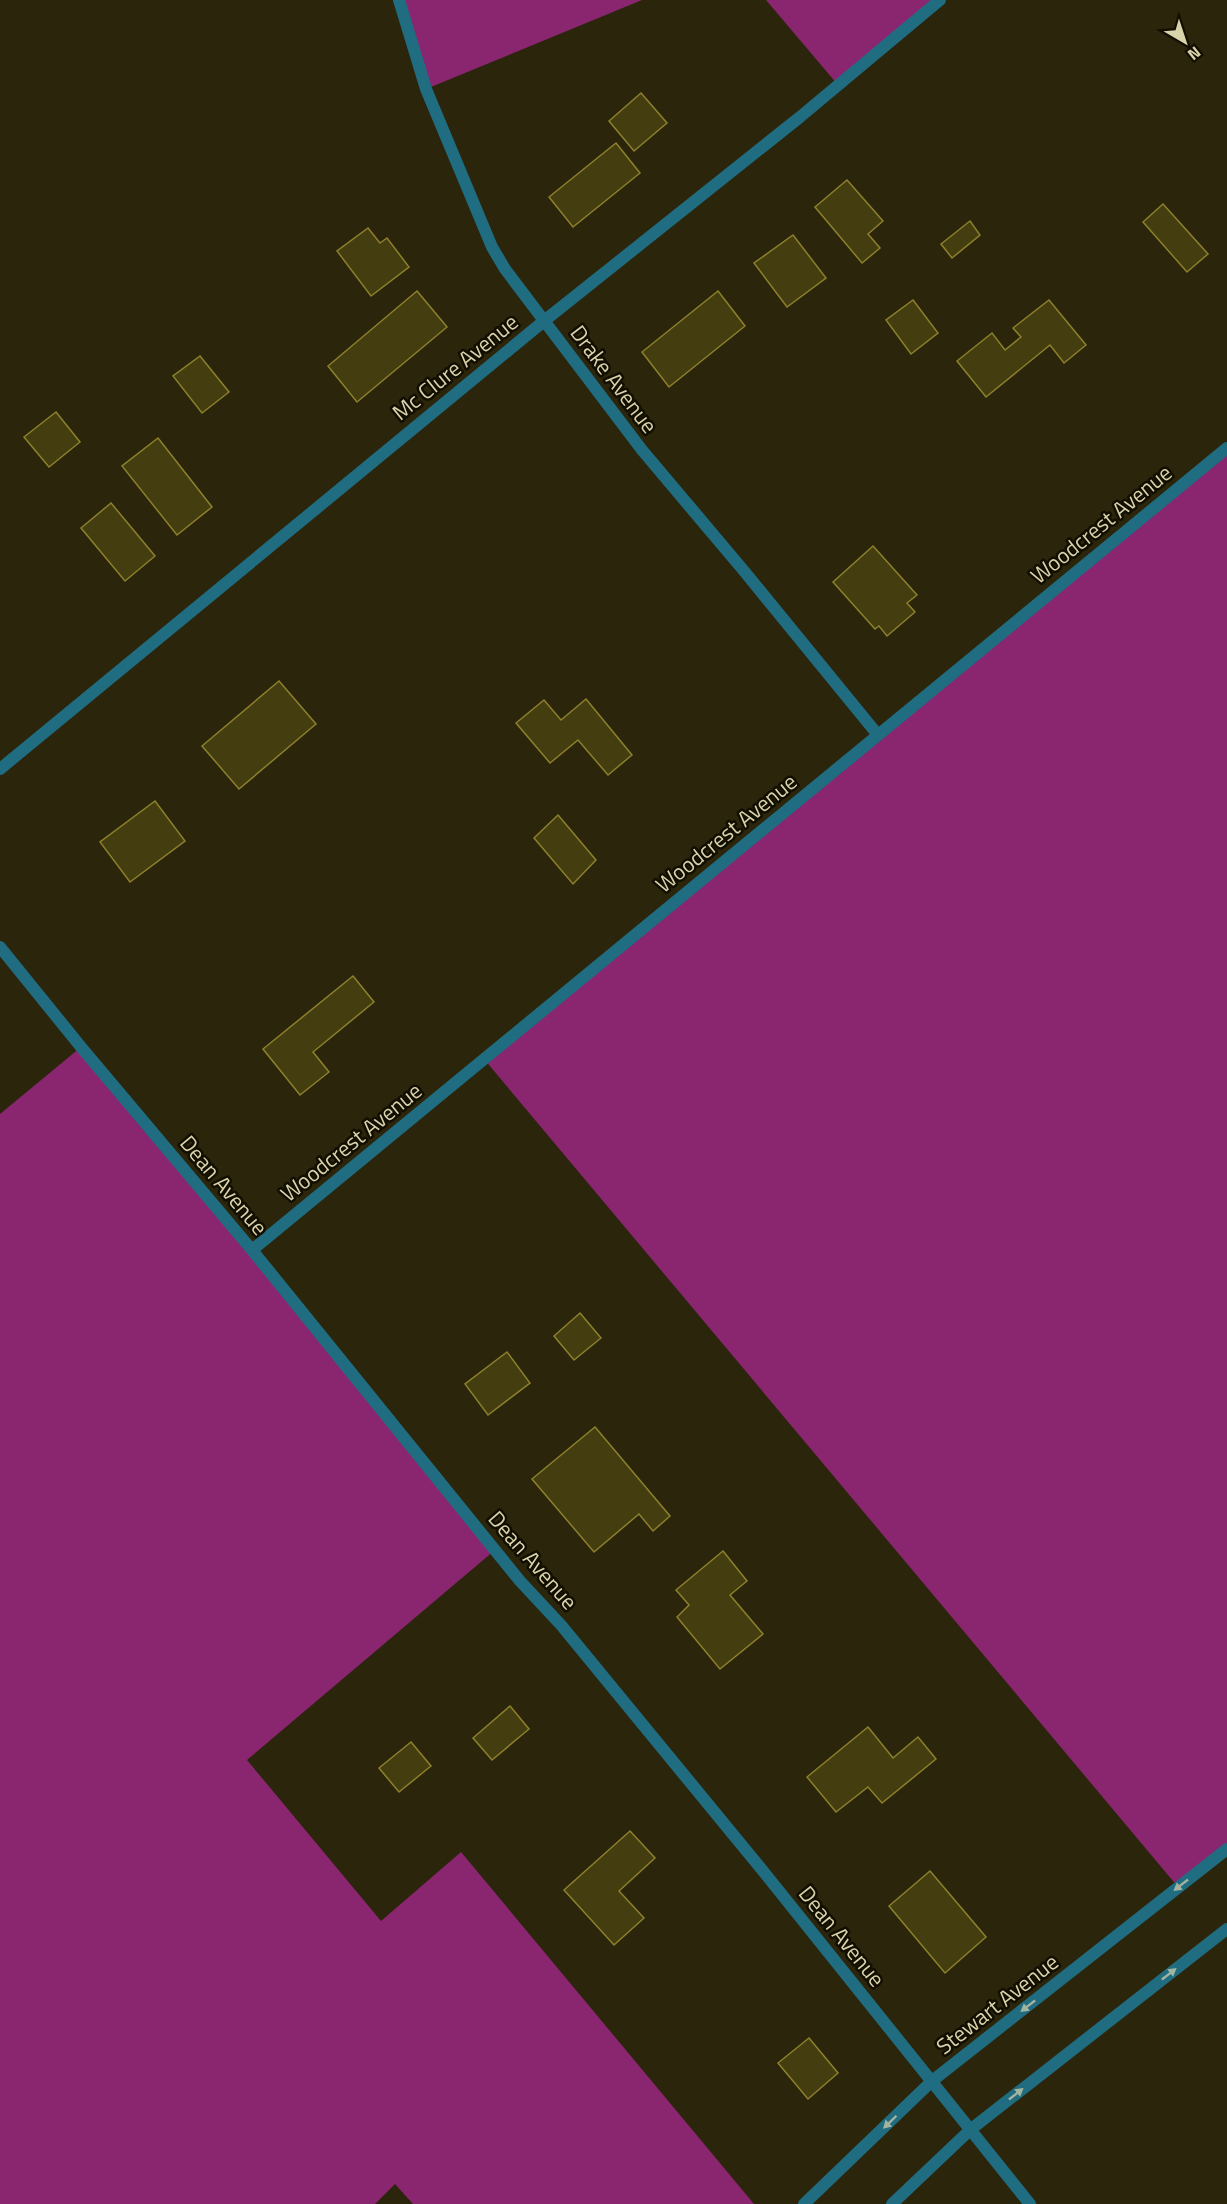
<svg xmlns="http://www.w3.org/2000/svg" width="1227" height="2204" font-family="'Titillium Web',sans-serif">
	<rect width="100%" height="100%" fill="#2a250b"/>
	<!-- forest -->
	<g fill="#8a2670">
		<polygon points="399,0 642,0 426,89"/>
		<polygon points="766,0 942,0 838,85"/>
		<polygon points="1227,448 1227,1849 1178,1887 484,1059"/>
		<polygon points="81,1047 495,1550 247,1760 381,1921 461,1852 754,2204 413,2204 395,2184 375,2204 0,2204 0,1114"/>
	</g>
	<!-- building -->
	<g fill="#443d10" stroke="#8d802c" stroke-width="1.5">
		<polygon points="641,93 667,123 634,151 609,121"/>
		<polygon points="616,143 640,173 573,227 549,197"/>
		<polygon points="847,180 883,221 868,234 880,248 862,263 815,207"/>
		<polygon points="1163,204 1208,254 1187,272 1143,222"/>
		<polygon points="970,221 980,235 952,258 941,244"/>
		<polygon points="368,228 380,243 387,238 409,267 371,296 337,251"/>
		<polygon points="793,235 826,278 787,307 754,263"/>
		<polygon points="417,291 447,327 357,402 328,366"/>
		<polygon points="718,291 745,326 669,387 642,352"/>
		<polygon points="913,300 938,333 911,354 886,320"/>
		<polygon points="1049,300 1086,345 1064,363 1050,345 986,397 957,361 992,333 1005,350 1021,337 1013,328"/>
		<polygon points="200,356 229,392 202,413 173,376"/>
		<polygon points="56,412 80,442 49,467 24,437"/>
		<polygon points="158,438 212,507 177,535 122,466"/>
		<polygon points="111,503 155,556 125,581 81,528"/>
		<polygon points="873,546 917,595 907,603 915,612 887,636 879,626 875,629 833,582"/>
		<polygon points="279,681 316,724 239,789 202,746"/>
		<polygon points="586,699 632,755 608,775 578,740 550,763 516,723 544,700 561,720"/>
		<polygon points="155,801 185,841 130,882 100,842"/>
		<polygon points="558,815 596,860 573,884 534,838"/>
		<polygon points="353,976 374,1002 313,1052 329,1072 300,1095 263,1049"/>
		<polygon points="580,1313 601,1338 574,1360 554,1336"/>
		<polygon points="507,1352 530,1383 488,1415 465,1384"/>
		<polygon points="595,1427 670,1516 653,1531 639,1514 594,1552 532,1479"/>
		<polygon points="723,1551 747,1581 730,1595 763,1634 720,1669 677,1617 689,1605 676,1590"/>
		<polygon points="510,1706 529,1729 492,1760 473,1738"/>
		<polygon points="868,1727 893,1758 918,1737 936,1759 882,1803 868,1787 836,1812 807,1777"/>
		<polygon points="411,1742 431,1766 399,1792 379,1768"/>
		<polygon points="630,1831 655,1858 619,1891 644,1918 614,1945 564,1890"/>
		<polygon points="930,1871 986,1937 945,1973 889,1906"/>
		<polygon points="809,2038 838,2073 808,2099 778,2063"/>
	</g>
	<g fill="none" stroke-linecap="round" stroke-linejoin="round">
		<!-- street -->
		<g stroke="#206c80" stroke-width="12">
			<polyline points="399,0 426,89 492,247 505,269 642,450 744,571 878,735"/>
			<polyline points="0,769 544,321 800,117 940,0"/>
			<polyline points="0,947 81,1047 252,1250 520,1581 561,1625 763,1871 1030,2204"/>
			<polyline points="252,1250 1227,448"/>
			<polyline points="804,2204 932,2081 1227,1849"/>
			<polyline points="892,2204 970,2130 1227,1929"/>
		</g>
	</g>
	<!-- one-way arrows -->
	<defs><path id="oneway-solid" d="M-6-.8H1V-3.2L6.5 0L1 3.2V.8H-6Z" transform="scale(1.5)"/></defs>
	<g fill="#a2b49f">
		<use href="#oneway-solid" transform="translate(1181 1885) rotate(142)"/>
		<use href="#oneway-solid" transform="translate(1169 1974) rotate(-38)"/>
		<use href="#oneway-solid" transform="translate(1028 2006) rotate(142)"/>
		<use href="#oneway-solid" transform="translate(1016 2094) rotate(-38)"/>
		<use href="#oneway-solid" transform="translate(890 2122) rotate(136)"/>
	</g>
	<g text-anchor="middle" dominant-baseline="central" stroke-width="5" stroke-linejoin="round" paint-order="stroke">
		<!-- street labels -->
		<g font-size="22" fill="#d9d3ac" stroke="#120e00">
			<text transform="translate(455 367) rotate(-39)">Mc Clure Avenue</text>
			<text transform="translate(614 379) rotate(53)">Drake Avenue</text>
			<text transform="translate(1101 524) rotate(-39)">Woodcrest Avenue</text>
			<text transform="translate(726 833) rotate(-39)">Woodcrest Avenue</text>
			<text transform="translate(351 1142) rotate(-39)">Woodcrest Avenue</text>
			<text transform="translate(224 1185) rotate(50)">Dean Avenue</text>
			<text transform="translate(533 1560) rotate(49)">Dean Avenue</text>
			<text transform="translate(842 1936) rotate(51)">Dean Avenue</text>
			<text transform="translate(997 2004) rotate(-38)">Stewart Avenue</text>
		</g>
	</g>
	<!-- north arrow -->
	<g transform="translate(1185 42) rotate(141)" stroke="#120e00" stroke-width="4.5" paint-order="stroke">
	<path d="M0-4.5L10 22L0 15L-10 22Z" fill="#d9d3ac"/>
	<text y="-9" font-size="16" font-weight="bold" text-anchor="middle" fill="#d9d3ac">N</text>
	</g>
</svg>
